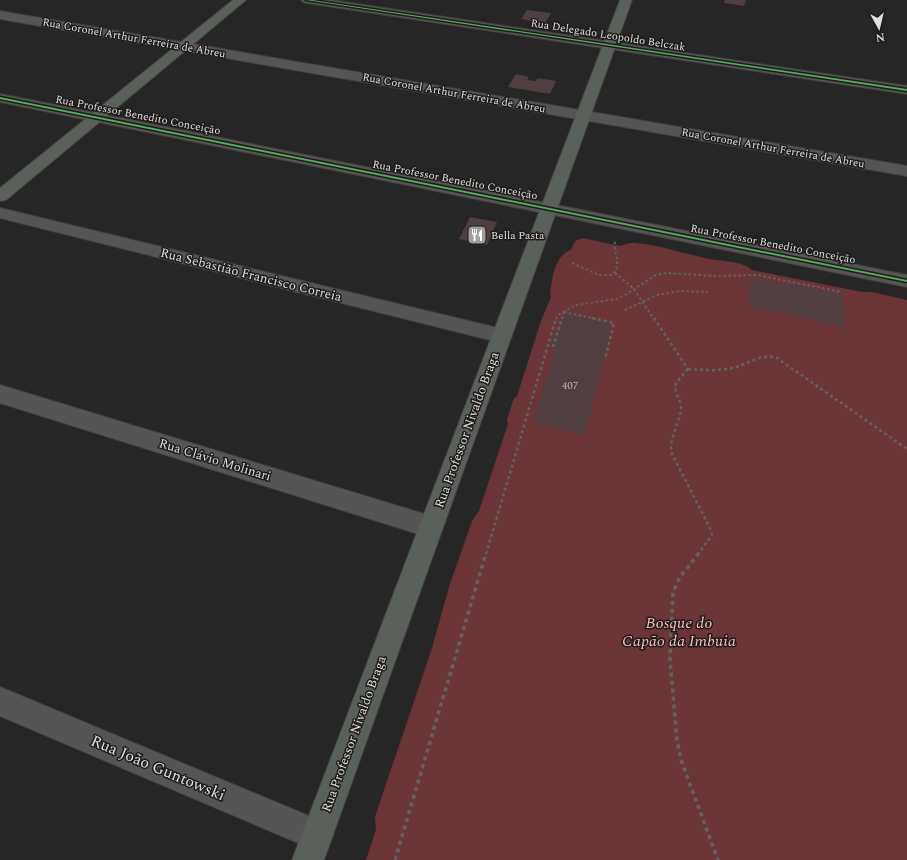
<svg xmlns="http://www.w3.org/2000/svg" width="907" height="860" font-family="Spectral,serif">
	<rect width="100%" height="100%" fill="#272626"/>
	<!-- green -->
	<path fill="#6b3538" d="M 582,238 L 620,246 C 625,245 629,242 635,243 C 659,245 681,253 705,258 C 717,261 744,261 752,270 L 862,292 L 872,292 L 907,300 L 907,860 L 366,860 L 376,830 L 375,817 L 432,648 L 449,587 L 472,521 L 479,511 L 508,424 L 507,420 L 514,398 L 517,396 L 541,321 L 551,297 L 550,294 C 552,279 554,256 571,250 L 575,241 Z"/>
	<!-- building -->
	<g fill="#513e40">
		<polygon points="725,0 746,0 744,6 724,3"/>
		<polygon points="527,10 551,13 545,23 521,19"/>
		<polygon points="516,74 529,77 527,80 536,81 537,78 556,81 550,94 508,87"/>
		<polygon points="470,217 497,222 487,245 459,239"/>
		<polygon points="751,277 785,284 784,282 843,294 845,327 749,306"/>
		<polygon points="565,313 612,324 585,436 533,422 555,348 548,347 553,332 559,333"/>
	</g>
	<g fill="none" stroke-linecap="round" stroke-linejoin="round">
		<!-- minor casing -->
		<g stroke="#424140" stroke-width="2">
			<g id="minor">
				<polygon points="301,0 330,0 907,86 907,94 307,3 303,2"/>
				<polygon points="0,11 907,166 907,176 0,19"/>
				<polygon points="0,94 907,275 907,287 0,102"/>
				<polygon points="0,208 502,329 509,331 512,336 509,341 502,343 0,218"/>
				<polygon points="0,385 431,516 440,519 443,527 440,535 431,538 0,403"/>
				<polygon points="0,687 328,824 333,835 328,846 317,851 0,716"/>
			</g>
		</g>
		<!-- major casing -->
		<g stroke="#424140" stroke-width="2">
			<g id="major">
				<polygon points="233,0 246,0 6,200 0,201 0,188"/>
				<polygon points="620,0 632,0 324,860 292,860"/>
			</g>
		</g>
		<!-- path-far2 -->
		<g stroke="#636262" stroke-width="2" stroke-dasharray="2.5 2.5" stroke-linecap="butt">
			<path d="M 572,263 L 599,275 L 612,275 C 623,264 613,254 615,241"/>
			<polyline points="615,273 634,289 654,319"/>
			<polyline points="625,310 657,295 680,291 708,292"/>
			<polyline points="564,312 596,319"/>
			<polyline points="556,319 558,315 576,305 616,299 625,295 656,275 667,273 716,276 757,275 842,292"/>
			<polyline points="562,319 564,312"/>
		</g>
		<!-- path-far1 -->
		<g stroke="#636262" stroke-width="2.5" stroke-dasharray="3 3" stroke-linecap="butt">
			<polyline points="592,318 614,323 605,359"/>
			<polyline points="654,318 688,369"/>
			<polyline points="553,347 562,318"/>
			<path d="M 688,369 C 684,374 679,379 676,384 C 673,393 682,400 681,409 C 679,424 670,436 671,452 L 710,528 L 712,535 L 698,554"/>
			<path d="M 688,369 C 703,370 718,371 732,368 C 748,365 760,353 777,358 L 907,449"/>
			<polyline points="486,554 556,318"/>
		</g>
		<!-- path -->
		<g stroke="#636262" stroke-width="3.5" stroke-dasharray="4 4" stroke-linecap="butt">
			<polyline points="699,553 680,577 673,592 670,659 677,740 681,760 718,860"/>
			<polyline points="395,860 486,553"/>
		</g>
		<!-- minor -->
		<use href="#minor" fill="#565454" fill-rule="evenodd"/>
		<!-- major -->
		<use href="#major" fill="#5a605a" fill-rule="evenodd"/>
		<!-- cycleway casing -->
		<g stroke="#1e1b1b" stroke-width="3">
			<g id="cycleway">
				<polygon points="306,0 312,0 907,89 907,91"/>
				<polygon points="0,97 907,280 907,282 0,99"/>
			</g>
		</g>
		<!-- cycleway -->
		<use href="#cycleway" fill="#51ab58" fill-rule="evenodd"/>
	</g>
	<!-- icons -->
	<defs>
		<g id="restaurant-square" transform="scale(1)"><rect x="-9" y="-9" width="18" height="18" rx="4" fill="#9f9e9e" stroke="#1e1b1b"/><path d="M-5-6h1v4h1v-4h1v4h1v-4h1v5L-1.5 .5V6h-2V.5L-5-1ZM5-6V6H3V1.5H1.5Q1.5-4 5-6Z" fill="#fff"/></g>
	</defs>
	<g fill-rule="evenodd">
		<use href="#restaurant-square" x="477" y="235"/>
	</g>
	<g text-anchor="middle" dominant-baseline="central" stroke-width="3" stroke-linejoin="round" paint-order="stroke">
		<!-- far-street labels -->
		<g font-size="11" fill="#e0dfde" stroke="#1e1b1b">
			<text transform="translate(608 35) rotate(9)">Rua Delegado Leopoldo Belczak</text>
			<text transform="translate(134 38) rotate(10)">Rua Coronel Arthur Ferreira de Abreu</text>
			<text transform="translate(454 93) rotate(10)">Rua Coronel Arthur Ferreira de Abreu</text>
			<text transform="translate(138 115) rotate(11)">Rua Professor Benedito Conceição</text>
			<text transform="translate(773 148) rotate(10)">Rua Coronel Arthur Ferreira de Abreu</text>
			<text transform="translate(455 180) rotate(11)">Rua Professor Benedito Conceição</text>
			<text transform="translate(773 244) rotate(11)">Rua Professor Benedito Conceição</text>
		</g>
		<!-- far-poi labels -->
		<g font-size="11" fill="#e0dfde" stroke="#1e1b1b" text-anchor="start">
			<text x="491" y="235">Bella Pasta</text>
		</g>
		<!-- number labels -->
		<g font-size="11" fill="#bcb7b6">
			<text x="570" y="385">407</text>
		</g>
		<!-- street labels -->
		<g font-size="13" fill="#e0dfde" stroke="#1e1b1b">
			<text transform="translate(251 275) rotate(14)">Rua Sebastião Francisco Correia</text>
			<text transform="translate(467 430) rotate(-70)">Rua Professor Nivaldo Braga</text>
			<text transform="translate(215 460) rotate(17)">Rua Clávio Molinari</text>
			<text transform="translate(354 734) rotate(-70)">Rua Professor Nivaldo Braga</text>
		</g>
		<!-- near-park labels -->
		<g font-size="16" font-style="italic" fill="#f7bfc0" stroke="#1e1b1b">
			<text x="679" y="623">Bosque do<tspan x="679" dy="18">Capão da Imbuia</tspan></text>
		</g>
		<!-- near-street labels -->
		<g font-size="16" fill="#e0dfde" stroke="#1e1b1b">
			<text transform="translate(158 768) rotate(23)">Rua João Guntowski</text>
		</g>
	</g>
	<!-- north arrow -->
	<g transform="translate(879 28) rotate(172)" stroke="#1e1b1b" stroke-width="3" paint-order="stroke">
	<path d="M0-3L7 15L0 10L-7 15Z" fill="#e0dfde"/>
	<text y="-6" font-size="11" font-weight="bold" text-anchor="middle" fill="#e0dfde">N</text>
	</g>
</svg>
